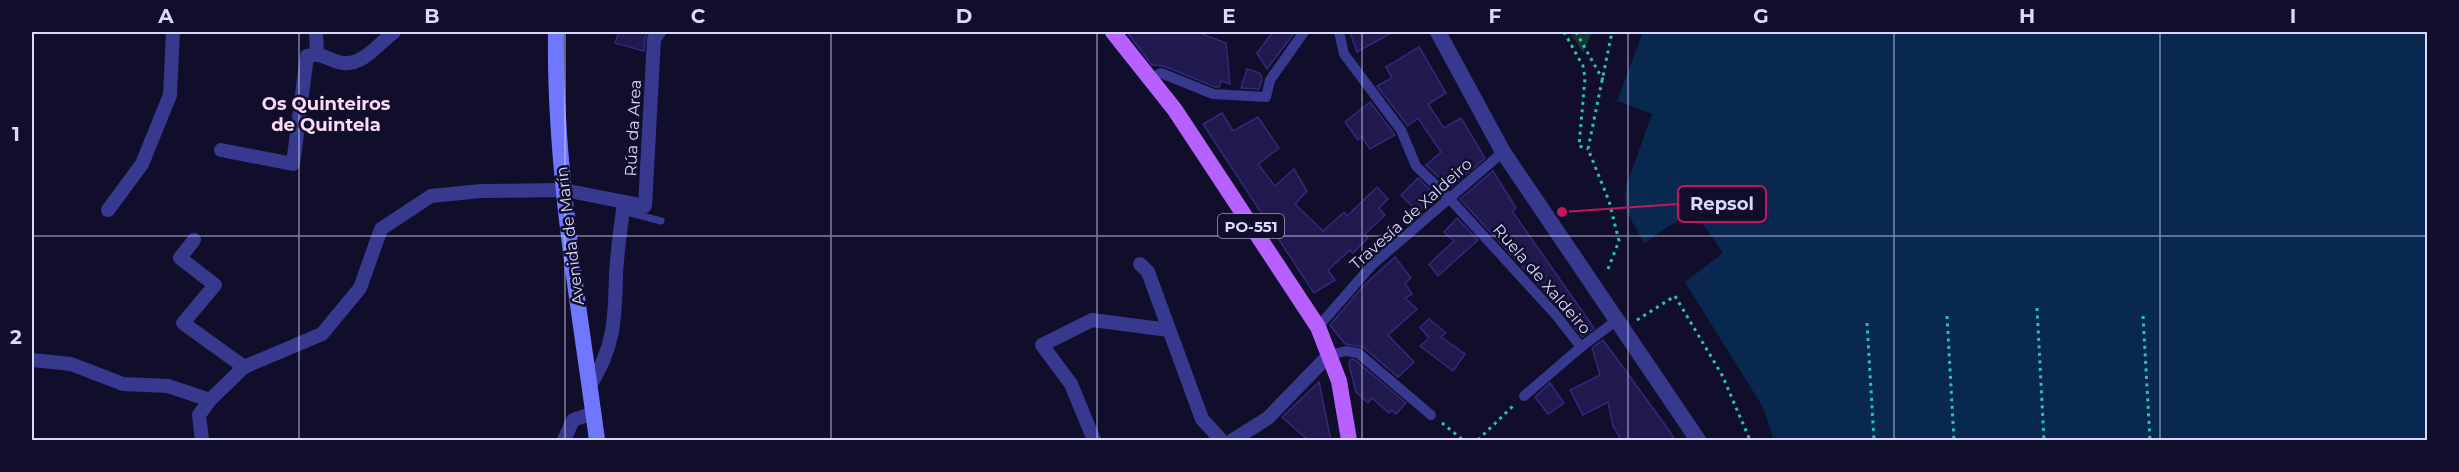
<svg xmlns="http://www.w3.org/2000/svg" width="2459" height="472" font-family="Montserrat,sans-serif">
	<rect width="100%" height="100%" fill="#110e2b"/>
	<!-- green -->
	<polygon fill="#113531" points="1570,32 1592,32 1583,53"/>
	<!-- water -->
	<polygon fill="#082850" points="1643,32 2427,32 2427,440 1774,440 1763,407 1685,282 1723,253 1693,210 1644,243 1628,214 1625,200 1626,187 1652,114 1617,101"/>
	<!-- building -->
	<g fill="#1f194d" stroke="#33297b" stroke-width="1.5">
		<polygon points="619,32 648,32 645,38 644,51 615,43"/>
		<polygon points="1127,32 1197,32 1226,43 1230,84 1221,81 1219,87 1215,87 1164,66 1152,65"/>
		<polygon points="1273,32 1295,32 1267,69 1257,53"/>
		<polygon points="1350,32 1393,32 1357,52"/>
		<polygon points="1419,47 1446,93 1428,104 1444,128 1461,118 1485,158 1450,188 1426,165 1441,152 1418,118 1408,126 1377,86 1392,78 1386,67"/>
		<polygon points="1247,69 1260,73 1262,79 1259,89 1241,88"/>
		<polygon points="1370,102 1395,135 1370,149 1362,137 1358,140 1345,122"/>
		<polygon points="1222,113 1233,131 1258,117 1279,148 1258,164 1275,186 1294,169 1307,191 1295,204 1323,231 1344,212 1347,216 1377,187 1388,199 1379,208 1385,215 1365,234 1368,238 1353,253 1350,250 1328,270 1335,280 1314,293 1203,124"/>
		<polygon points="1493,171 1516,208 1512,211 1594,328 1582,337 1561,309 1460,199"/>
		<polygon points="1418,178 1435,195 1418,212 1401,195"/>
		<polygon points="1457,218 1478,240 1438,276 1429,264 1454,241 1444,232"/>
		<polygon points="1395,257 1411,278 1405,283 1412,294 1405,298 1417,309 1388,335 1414,362 1398,377 1363,347 1345,344 1330,325 1364,285"/>
		<polygon points="1429,319 1446,333 1441,337 1465,354 1453,371 1420,346 1429,338 1420,327"/>
		<polygon points="1603,340 1663,422 1676,441 1622,441 1613,426 1608,402 1583,415 1570,390 1600,375 1592,348"/>
		<polygon points="1351,359 1355,360 1406,403 1396,414 1391,410 1389,413 1372,398 1368,403 1356,392 1349,364"/>
		<polygon points="1319,382 1331,441 1309,441 1282,417"/>
		<polygon points="1550,383 1564,403 1548,414 1535,397"/>
	</g>
	<g fill="none" stroke-linecap="round" stroke-linejoin="round">
		<!-- path -->
		<g stroke="#26c5af" stroke-width="3" stroke-dasharray="3 4.5" stroke-linecap="butt">
			<polyline points="1564,32 1583,66 1585,78 1579,146 1588,149"/>
			<polyline points="1576,32 1603,80"/>
			<polyline points="1608,269 1619,241 1609,201 1588,149 1612,32"/>
			<polyline points="2037,308 2044,440"/>
			<polyline points="1947,316 1954,440"/>
			<polyline points="2143,316 2150,440"/>
			<polyline points="1637,320 1675,296 1722,375 1750,440"/>
			<polyline points="1867,323 1874,440"/>
			<polyline points="1442,423 1463,440"/>
			<polyline points="1478,440 1515,404"/>
		</g>
		<!-- service -->
		<polyline stroke="#36398d" stroke-width="7" points="623,211 661,221"/>
		<!-- pedestrian -->
		<g stroke="#36398d" stroke-width="10">
			<polyline points="1339,32 1344,54 1401,130 1416,166 1449,198 1555,314 1581,347 1617,320"/>
			<polyline points="1151,78 1161,73 1213,94 1266,97 1270,80 1304,32"/>
			<polyline points="1318,327 1372,265 1503,152"/>
			<polyline points="1329,355 1346,351 1358,353 1431,415"/>
			<polyline points="1524,396 1581,347"/>
		</g>
		<!-- minor -->
		<g stroke="#36398d" stroke-width="14">
			<polyline points="316,32 317,53"/>
			<path d="M 221,150 L 293,164 L 307,56 C 324,52 328,61 343,63 C 363,66 380,42 394,32"/>
			<polyline points="108,210 142,164 170,95 173,32"/>
			<polyline points="194,240 180,258 215,285 183,323 244,367"/>
			<polyline points="1140,264 1148,272 1202,419 1221,440"/>
			<polyline points="32,360 71,364 123,384 168,386 210,400"/>
			<path d="M 589,387 C 614,349 615,320 616,276 C 617,251 621,226 624,202"/>
			<polyline points="202,440 199,415 210,400 244,367 322,334 360,288 381,229 431,196 481,191 564,190 645,206 654,39 659,32"/>
			<polyline points="564,440 573,420 593,413"/>
			<polyline points="1094,440 1071,384 1042,345 1092,320 1169,330"/>
			<polyline points="1233,440 1268,418 1329,355"/>
		</g>
		<!-- tertiary -->
		<polyline stroke="#36398d" stroke-width="16" points="1438,32 1503,152 1698,440"/>
		<!-- secondary -->
		<path stroke="#6f77ff" stroke-width="16" d="M 556,32 C 554,169 579,305 597,440"/>
		<!-- primary -->
		<polyline stroke="#b75fff" stroke-width="16" points="1113,32 1175,110 1318,327 1339,381 1349,440"/>
	</g>
	<!-- grid -->
	<path fill="none" stroke="#dad8ff" stroke-width="1.5" stroke-opacity="0.55" d="M 299,32 L 299,440M 565,32 L 565,440M 831,32 L 831,440M 1097,32 L 1097,440M 1362,32 L 1362,440M 1628,32 L 1628,440M 1894,32 L 1894,440M 2160,32 L 2160,440M 32,236 L 2428,236"/>
	<g text-anchor="middle" dominant-baseline="central" stroke-width="5" stroke-linejoin="round" paint-order="stroke">
		<!-- shield labels -->
		<rect fill="#110e2b" stroke="#9e9bbf" stroke-width="1.5" x="1218" y="214" width="66" height="24" rx="4.5"/>
		<g font-size="15" font-weight="bold" fill="#dad8ff">
			<text x="1251" y="226">PO-551</text>
		</g>
		<!-- street labels -->
		<g font-size="16" fill="#dad8ff" stroke="#110e2b">
			<text transform="translate(633 128) rotate(-87)">Rúa da Area</text>
			<text transform="translate(1411 214) rotate(-42)">Travesía de Xaldeiro</text>
			<text transform="translate(570 236) rotate(-97)">Avenida de Marín</text>
			<text transform="translate(1542 279) rotate(49)">Ruela de Xaldeiro</text>
		</g>
		<!-- neighbourhood labels -->
		<g font-size="18" font-weight="bold" fill="#ffdaf4" stroke="#110e2b">
			<text x="326" y="104">Os Quinteiros<tspan x="326" dy="21">de Quintela</tspan></text>
		</g>
	</g>
	<!-- callouts -->
	<path fill="none" stroke="#c2185b" stroke-width="2" d="M1562 212L1678 204"/>
	<circle fill="#c2185b" stroke="#110e2b" stroke-width="2" cx="1562" cy="212" r="6"/>
	<rect fill="#110e2b" stroke="#c2185b" stroke-width="2" x="1678" y="186" width="88" height="36" rx="6"/>
	<g font-size="18" text-anchor="middle" font-weight="bold" fill="#dad8ff">
		<text x="1722" y="210">Repsol</text>
	</g>
	<!-- border -->
	<rect width="2459" height="472" fill="none" stroke="#110e2b" stroke-width="66"/>
	<rect x="33" y="33" width="2393" height="406" fill="none" stroke="#dad8ff" stroke-width="2"/>
	<g font-size="20" text-anchor="middle" font-weight="bold" fill="#dad8ff">
		<text x="166" y="23">A</text>
		<text x="432" y="23">B</text>
		<text x="698" y="23">C</text>
		<text x="964" y="23">D</text>
		<text x="1229" y="23">E</text>
		<text x="1495" y="23">F</text>
		<text x="1761" y="23">G</text>
		<text x="2027" y="23">H</text>
		<text x="2293" y="23">I</text>
		<text x="16" y="141">1</text>
		<text x="16" y="344">2</text>
	</g>
</svg>
